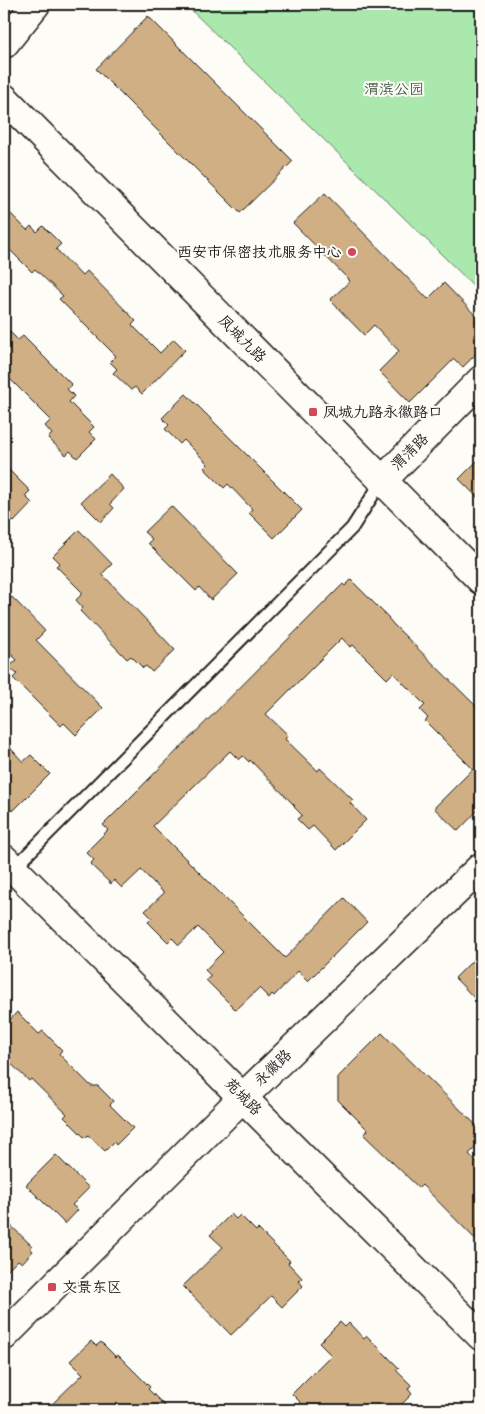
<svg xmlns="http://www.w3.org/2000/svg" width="485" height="1414" font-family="Pangolin,'LXGW WenKai TC',sans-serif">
	<rect width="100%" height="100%" fill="#fdfcf7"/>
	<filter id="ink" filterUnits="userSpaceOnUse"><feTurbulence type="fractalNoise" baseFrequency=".02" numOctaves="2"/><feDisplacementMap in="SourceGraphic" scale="10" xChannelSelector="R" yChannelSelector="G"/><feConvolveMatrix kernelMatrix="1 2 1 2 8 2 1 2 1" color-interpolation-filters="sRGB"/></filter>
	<g filter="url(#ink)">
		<!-- green -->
		<polygon fill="#abe8ae" stroke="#648265" points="185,4 481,4 481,293"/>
		<!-- building -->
		<g fill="#d1af84" stroke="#1c1c1c">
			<polygon points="148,16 293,161 240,213 96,69"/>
			<polygon points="325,193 428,299 444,283 481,321 481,349 463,367 454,359 410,403 379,371 399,351 374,325 364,335 330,300 350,281 293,223"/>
			<polygon points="4,207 27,230 31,226 37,232 43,226 61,244 56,249 82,276 87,271 136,321 132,325 160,353 174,339 185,350 142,394 135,387 131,390 113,373 117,369 110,362 116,356 59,299 63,296 35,269 32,272 4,244"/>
			<polygon points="4,326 18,340 23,336 72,385 67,389 74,396 69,402 94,427 89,432 96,439 77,458 70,451 66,455 48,438 52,434 45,426 51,420 4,373"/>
			<polygon points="186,394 302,510 274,538 249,513 252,509 228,484 224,488 204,468 208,464 184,440 180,444 165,429 169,425 162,418"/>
			<polygon points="481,457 481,501 459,479"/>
			<polygon points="4,465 30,491 25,496 32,503 14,522 4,512"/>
			<polygon points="110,474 124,489 110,504 114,508 101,522 81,502"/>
			<polygon points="171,506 238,574 211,600 199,587 196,591 148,543 152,539 144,532"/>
			<polygon points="79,530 112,564 102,574 175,650 152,672 146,666 143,668 131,656 127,659 80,611 83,608 76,600 83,593 56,566 60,563 53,556"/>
			<polygon points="351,580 389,618 388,618 393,624 481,711 481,807 458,831 434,808 473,769 425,721 428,718 420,710 425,705 393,673 387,679 353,645 350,647 342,638 266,714 288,735 285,739 318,771 320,768 353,800 350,803 366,820 336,850 313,826 308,830 297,819 302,815 294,807 295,806 250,760 249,762 243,756 239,760 230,751 153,826 285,958 344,898 367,922 308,981 298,971 274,996 272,994 269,998 259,988 236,1010 206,980 211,976 205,970 223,952 198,927 179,945 172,938 168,942 148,922 152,918 145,911 164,893 141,870 122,888 114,880 111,884 90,864 94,860 86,852 108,830 103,825 128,800 343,584 345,586"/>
			<polygon points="12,597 45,631 36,640 103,708 76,735 64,723 61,726 13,678 17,674 9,667 17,660 4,647 4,605"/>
			<polygon points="4,741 23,762 31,755 50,774 13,811 4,802"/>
			<polygon points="481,952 481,1005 455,978"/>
			<polygon points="17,1012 39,1034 43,1031 62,1050 59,1054 91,1086 98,1086 113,1101 110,1105 133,1128 116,1145 114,1142 105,1151 88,1135 85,1138 64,1117 67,1114 31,1079 29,1081 4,1057 4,1026"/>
			<polygon points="382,1033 477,1126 481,1134 481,1142 469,1154 481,1167 481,1245 422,1185 419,1188 364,1135 368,1130 338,1100 338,1077"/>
			<polygon points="56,1155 89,1188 72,1205 78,1210 65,1224 26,1185"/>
			<polygon points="231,1214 236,1219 240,1215 256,1231 258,1229 290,1261 288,1263 302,1278 299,1281 303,1286 282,1307 271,1296 231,1335 183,1286 223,1247 210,1235"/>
			<polygon points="4,1219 32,1246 30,1248 33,1251 22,1263 18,1260 4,1274"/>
			<polygon points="340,1322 345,1327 349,1323 364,1339 367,1336 399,1368 396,1370 411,1385 408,1389 412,1394 396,1410 308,1410 292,1394 331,1355 319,1343"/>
			<polygon points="91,1341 96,1346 101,1342 116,1357 118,1355 150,1387 148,1389 169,1410 46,1410 83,1374 70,1361"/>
		</g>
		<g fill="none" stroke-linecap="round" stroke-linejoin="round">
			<!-- lane casing -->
			<g stroke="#1c1c1c" stroke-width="15">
				<polyline id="lane" points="13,869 352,528 382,481"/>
			</g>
			<!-- secondary casing -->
			<g stroke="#1c1c1c" stroke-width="31">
				<g id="secondary">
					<polyline points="4,44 36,4"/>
					<polyline points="4,98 481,580"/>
					<polyline points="382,481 481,380"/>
					<polyline points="4,859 481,1336"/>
					<polyline points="4,1336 243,1097 481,867"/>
				</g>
			</g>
			<!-- lane -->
			<use href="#lane" stroke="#fdfcf7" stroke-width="11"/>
			<!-- secondary -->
			<use href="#secondary" stroke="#fdfcf7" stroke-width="28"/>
		</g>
	</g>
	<!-- markers -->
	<g fill="#d1495b" stroke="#fdfcf7" stroke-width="2">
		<circle cx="352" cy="252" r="5"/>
		<rect x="308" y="407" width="10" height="10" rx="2.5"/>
		<rect x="47" y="1282" width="10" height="10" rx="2.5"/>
	</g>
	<g text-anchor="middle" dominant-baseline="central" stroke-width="4" stroke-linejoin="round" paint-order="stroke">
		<!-- park labels -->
		<g font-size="15" fill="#475948" stroke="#fdfcf7">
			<text x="394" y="89">渭滨公园</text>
		</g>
		<!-- poi labels -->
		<g font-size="15" fill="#1c1c1c" stroke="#fdfcf7" text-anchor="start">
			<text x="342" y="252" text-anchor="end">西安市保密技术服务中心</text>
			<text x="323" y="412">凤城九路永徽路口</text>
			<text x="62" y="1287">文景东区</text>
		</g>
		<!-- street labels -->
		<g font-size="15" fill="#1c1c1c" stroke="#fdfcf7">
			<text transform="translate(242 339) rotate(45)">凤城九路</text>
			<text transform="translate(410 452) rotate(-45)">渭清路</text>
			<text transform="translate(273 1068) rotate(-44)">永徽路</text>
			<text transform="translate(243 1097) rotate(45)">苑城路</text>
		</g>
	</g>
	<!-- margin -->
	<rect width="485" height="1414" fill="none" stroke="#fdfcf7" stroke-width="20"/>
	<rect x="10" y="10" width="465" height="1394" fill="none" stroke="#1c1c1c" stroke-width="2" filter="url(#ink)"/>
</svg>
